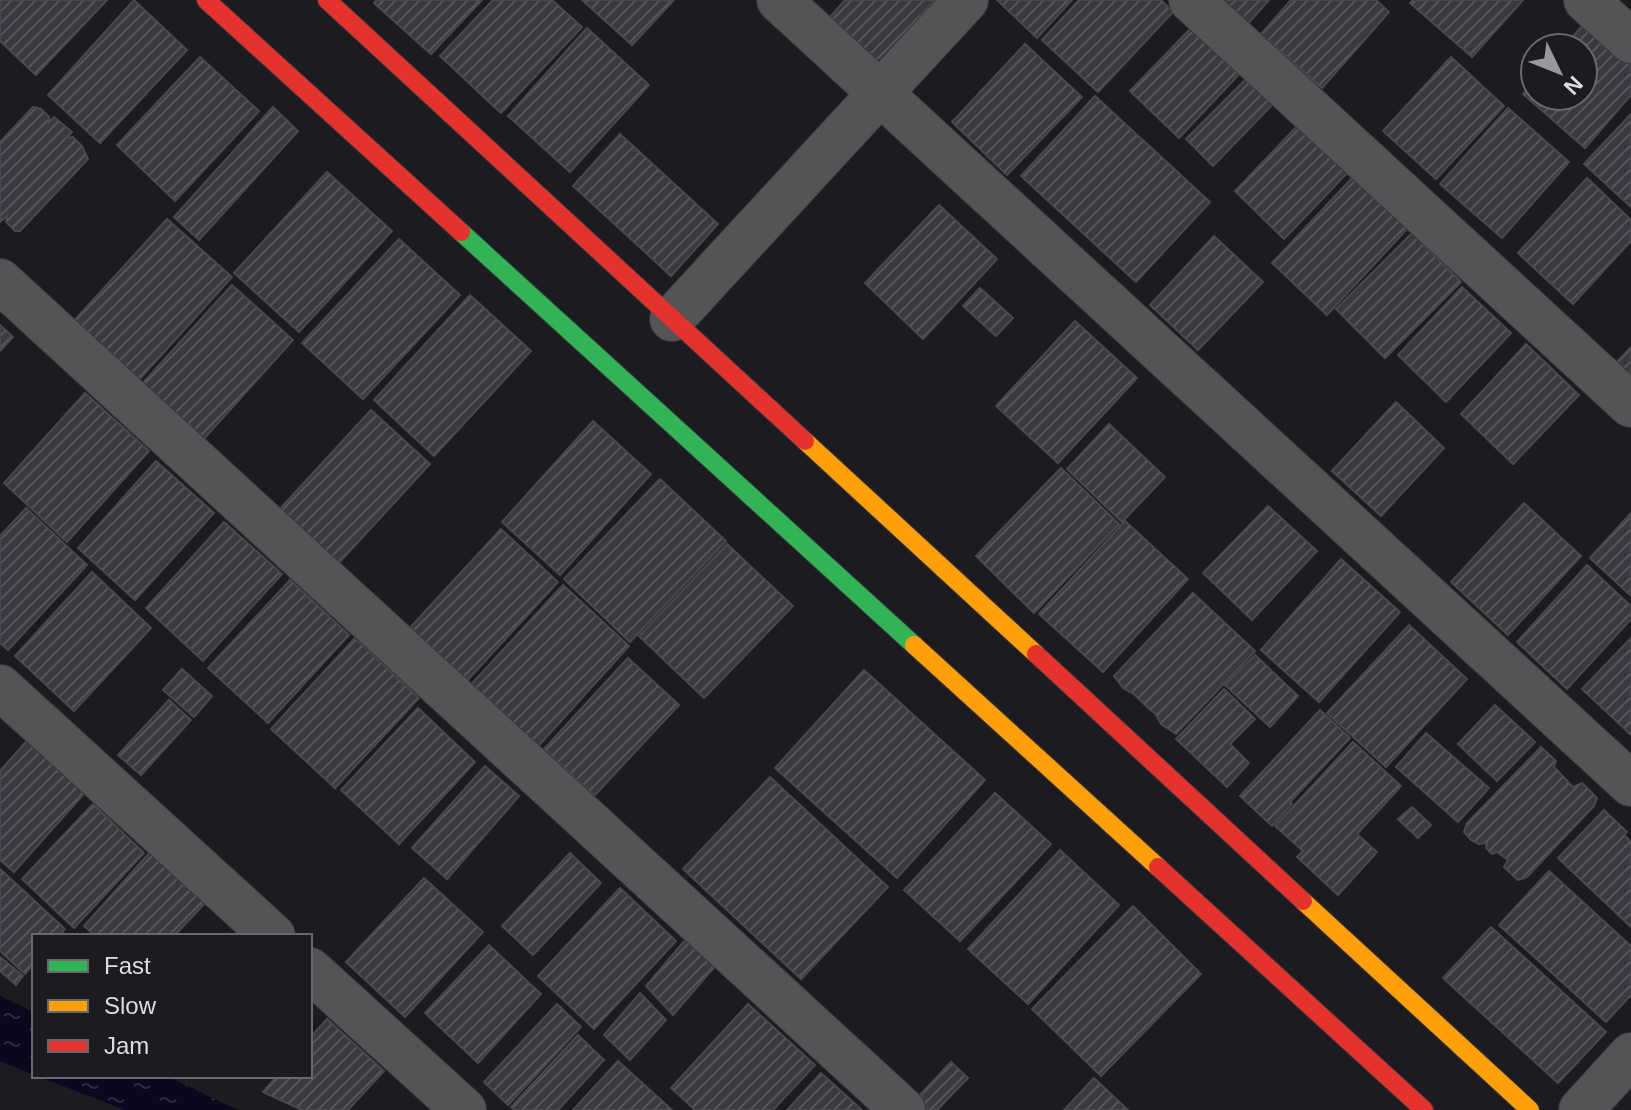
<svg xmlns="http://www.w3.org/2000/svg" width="1631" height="1110" font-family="Arial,sans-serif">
	<defs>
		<pattern id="water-ripples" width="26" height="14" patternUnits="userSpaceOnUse" patternTransform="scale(2)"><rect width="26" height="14" fill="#0c061f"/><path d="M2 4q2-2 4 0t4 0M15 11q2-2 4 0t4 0" fill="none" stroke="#2f2a3f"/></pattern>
		<pattern id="building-hatch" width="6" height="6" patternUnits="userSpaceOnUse" patternTransform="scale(2)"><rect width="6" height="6" fill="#3a3940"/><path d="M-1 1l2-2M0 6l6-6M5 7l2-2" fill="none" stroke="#56555b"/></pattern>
	</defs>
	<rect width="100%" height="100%" fill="#1c1c20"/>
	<!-- water -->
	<g fill="url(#water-ripples)">
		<polygon points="0,996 34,1012 34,1075 0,1061"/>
		<polygon points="37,1076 167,1076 238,1110 125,1110"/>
	</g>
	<!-- building -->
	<g fill="url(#building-hatch)" stroke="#49494d" stroke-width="2">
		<polygon points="0,0 107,0 36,75 0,41"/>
		<polygon points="134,0 187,50 100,143 48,95"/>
		<polygon points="376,0 482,0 431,54 374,3"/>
		<polygon points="493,0 552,0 582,27 501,113 440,56"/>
		<polygon points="582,0 674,0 632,45"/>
		<polygon points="845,0 939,0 881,64 830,17"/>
		<polygon points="997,0 1072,0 1037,38"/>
		<polygon points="1079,0 1161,0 1173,12 1098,92 1042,40"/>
		<polygon points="1213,0 1269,0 1244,28"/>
		<polygon points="1291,0 1376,0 1389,12 1322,88 1261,34"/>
		<polygon points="1413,0 1523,0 1472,57 1410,3"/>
		<polygon points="1590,17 1631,53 1631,95 1585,148 1523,94 1535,80 1535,96 1583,96 1583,48 1563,48"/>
		<polygon points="1195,24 1244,69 1179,138 1130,91"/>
		<polygon points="587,28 649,85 570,172 508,116"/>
		<polygon points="1025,44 1082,97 1007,175 952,122"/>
		<polygon points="200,57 259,111 175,201 117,145"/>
		<polygon points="1451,57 1504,106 1436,179 1383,131"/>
		<polygon points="1247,78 1274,103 1213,166 1186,139"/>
		<polygon points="1095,96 1210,202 1136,282 1021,176"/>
		<polygon points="33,107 41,109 49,117 49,122 54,117 72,132 67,138 73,137 82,146 88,159 20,231 15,231 6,222 7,216 0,222 0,142"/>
		<polygon points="273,107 298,131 199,240 174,217"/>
		<polygon points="1508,108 1569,162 1502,238 1440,184"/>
		<polygon points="1631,114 1631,207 1584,164"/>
		<polygon points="1302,121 1351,169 1284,239 1235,191"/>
		<polygon points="620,134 718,224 671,276 573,186"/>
		<polygon points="327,172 392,231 299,332 234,273"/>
		<polygon points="1353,177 1408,228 1327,315 1272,263"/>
		<polygon points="1587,178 1631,220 1631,241 1573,304 1518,253"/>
		<polygon points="939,205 997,259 923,339 865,283"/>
		<polygon points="167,219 232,277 137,382 71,324"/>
		<polygon points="1412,233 1461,282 1385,358 1336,309"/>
		<polygon points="1214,236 1263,282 1198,350 1150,305"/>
		<polygon points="399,239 460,295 363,399 302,343"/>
		<polygon points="232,285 293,340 202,441 141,385"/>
		<polygon points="1462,287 1511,333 1446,402 1398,355"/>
		<polygon points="980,288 1013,318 996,336 963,306"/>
		<polygon points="470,295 531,351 434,456 374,400"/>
		<polygon points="1075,321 1137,378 1058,463 996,406"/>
		<polygon points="0,325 13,337 0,351"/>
		<polygon points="1526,344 1579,395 1513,464 1461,414"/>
		<polygon points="1631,347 1631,377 1616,363"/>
		<polygon points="85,393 149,451 67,542 4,483"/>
		<polygon points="1396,402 1444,448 1381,516 1332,471"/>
		<polygon points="371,410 430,464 336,566 277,512"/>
		<polygon points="593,421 651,474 560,575 502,522"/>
		<polygon points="1109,424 1165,477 1122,522 1067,469"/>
		<polygon points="156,461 214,513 135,600 78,548"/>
		<polygon points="1061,468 1119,524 1034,613 976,556"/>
		<polygon points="660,479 726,541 630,642 564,579"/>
		<polygon points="1524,503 1581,556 1508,635 1451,582"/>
		<polygon points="1268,506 1317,551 1252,620 1203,573"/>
		<polygon points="26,508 87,565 8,650 0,643 0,536"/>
		<polygon points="1631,513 1631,596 1590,558"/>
		<polygon points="1125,521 1188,579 1103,672 1039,614"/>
		<polygon points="224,522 282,574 203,661 146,608"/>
		<polygon points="501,529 558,582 464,684 407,631"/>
		<polygon points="727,544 793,606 704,698 639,636"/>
		<polygon points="1341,559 1400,612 1319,702 1261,650"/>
		<polygon points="1587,565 1631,606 1631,619 1567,689 1517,642"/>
		<polygon points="92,572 151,628 74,711 15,656"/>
		<polygon points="290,580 349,635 268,723 208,668"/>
		<polygon points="563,585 629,646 532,753 465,691"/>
		<polygon points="1193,593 1255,651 1176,734 1161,724 1155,713 1150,710 1134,694 1123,688 1114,676"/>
		<polygon points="1409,625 1467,679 1386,767 1327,713"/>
		<polygon points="355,638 419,698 335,788 271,729"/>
		<polygon points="1631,638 1631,735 1582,689"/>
		<polygon points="1255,655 1298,696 1270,727 1225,685"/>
		<polygon points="628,658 679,705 594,796 544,749"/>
		<polygon points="182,669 212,696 194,717 163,690"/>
		<polygon points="864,670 985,780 897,878 775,768"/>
		<polygon points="1224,689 1255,719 1230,744 1249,763 1227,787 1176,739"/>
		<polygon points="169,700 191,720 141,775 118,755"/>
		<polygon points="1495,705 1535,742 1497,781 1458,744"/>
		<polygon points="418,708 475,762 399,844 341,790"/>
		<polygon points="1320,710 1350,738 1290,802 1292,804 1272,826 1240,796"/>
		<polygon points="1426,733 1489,788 1458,822 1396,767"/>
		<polygon points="32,735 90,787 14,872 0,860 0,771"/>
		<polygon points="1353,742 1401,786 1357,834 1377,852 1338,895 1297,857 1303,851 1275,826"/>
		<polygon points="1541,747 1556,761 1554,767 1573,787 1582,783 1597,798 1594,806 1527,877 1518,880 1504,867 1508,860 1497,852 1492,854 1486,848 1487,843 1479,844 1471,840 1464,832 1467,823"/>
		<polygon points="485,766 519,796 447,879 412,848"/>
		<polygon points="770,777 888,887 801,979 683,869"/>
		<polygon points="995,793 1051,844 960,941 904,890"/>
		<polygon points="93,804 144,853 74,928 22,879"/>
		<polygon points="1412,807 1431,825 1418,838 1398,819"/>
		<polygon points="1604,810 1627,832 1624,835 1631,842 1631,927 1558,858"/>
		<polygon points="1060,850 1119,905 1028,1004 968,949"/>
		<polygon points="151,851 206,902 174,936 95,936 84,926"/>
		<polygon points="570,853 601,883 533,955 502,926"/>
		<polygon points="0,869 65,929 59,936 34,936 34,963 25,974 0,951"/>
		<polygon points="1549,871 1631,946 1631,995 1606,1022 1499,925"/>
		<polygon points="424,878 483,932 405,1017 346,962"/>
		<polygon points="620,888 676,941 594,1029 538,976"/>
		<polygon points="1133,906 1201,974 1101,1076 1032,1009"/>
		<polygon points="1491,927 1606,1032 1558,1083 1443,978"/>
		<polygon points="686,939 716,965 673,1015 646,986"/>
		<polygon points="489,945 541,994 478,1063 425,1013"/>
		<polygon points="0,957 23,976 16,985 0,971"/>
		<polygon points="640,993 666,1020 630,1060 604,1035"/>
		<polygon points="557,1004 581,1027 508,1105 484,1082"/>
		<polygon points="748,1004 815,1065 773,1110 695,1110 671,1088"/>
		<polygon points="327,1019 384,1071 348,1110 302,1110 263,1092 277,1076 310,1076 310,1038"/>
		<polygon points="578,1035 604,1060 558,1110 514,1110 511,1107"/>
		<polygon points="618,1061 672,1110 573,1110"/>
		<polygon points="951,1062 968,1078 937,1110 928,1110 916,1099"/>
		<polygon points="821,1073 862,1110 787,1110"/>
		<polygon points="1094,1078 1128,1110 1064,1110"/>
	</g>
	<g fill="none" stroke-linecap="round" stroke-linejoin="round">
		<!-- street casing -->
		<g stroke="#39393c" stroke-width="46">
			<g id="street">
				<polyline points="779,0 1631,784"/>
				<polyline points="1191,0 1631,405"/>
				<polyline points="1586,0 1631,41"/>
				<polyline points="0,281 903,1110"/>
				<polyline points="672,319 966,0"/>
				<polyline points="0,687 273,936"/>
				<polyline points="310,970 464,1110"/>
				<polyline points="1581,1110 1631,1055"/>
			</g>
		</g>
		<!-- fast casing -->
		<g stroke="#39393c" stroke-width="20">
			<polyline id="fast" points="461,232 914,645"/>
		</g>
		<!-- slow casing -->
		<g stroke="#39393c" stroke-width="20">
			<g id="slow">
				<polyline points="805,441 1036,654"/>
				<polyline points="914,645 1158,867"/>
				<polyline points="1303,901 1530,1110"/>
			</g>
		</g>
		<!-- jam casing -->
		<g stroke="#39393c" stroke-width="20">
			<g id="jam">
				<polyline points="206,0 461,232"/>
				<polyline points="327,0 805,441"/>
				<polyline points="1036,654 1303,901"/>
				<polyline points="1158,867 1424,1110"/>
			</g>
		</g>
		<!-- street -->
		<use href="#street" stroke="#545356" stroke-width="44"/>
		<!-- fast -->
		<use href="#fast" stroke="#30b455" stroke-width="18"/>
		<!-- slow -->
		<use href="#slow" stroke="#ff9f0a" stroke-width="18"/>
		<!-- jam -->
		<use href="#jam" stroke="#e5322d" stroke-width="18"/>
	</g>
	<!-- legend -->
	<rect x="32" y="934" width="280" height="144" fill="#1b1b21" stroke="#69686e" stroke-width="2"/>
	<rect x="48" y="960" width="40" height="12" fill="#30b455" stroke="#69686e" stroke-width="2"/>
	<text x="104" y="974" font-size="24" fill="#dddce1">Fast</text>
	<rect x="48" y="1000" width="40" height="12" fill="#ff9f0a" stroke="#69686e" stroke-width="2"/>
	<text x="104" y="1014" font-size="24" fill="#dddce1">Slow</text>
	<rect x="48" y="1040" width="40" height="12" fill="#e5322d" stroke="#69686e" stroke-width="2"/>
	<text x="104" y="1054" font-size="24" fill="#dddce1">Jam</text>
	<!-- north arrow -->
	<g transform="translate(1559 72) rotate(133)"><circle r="38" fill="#1b1b21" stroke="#69686e" stroke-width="2"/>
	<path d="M0-6L14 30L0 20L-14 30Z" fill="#99999d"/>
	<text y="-12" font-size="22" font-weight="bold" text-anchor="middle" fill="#dddce1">N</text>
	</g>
</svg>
